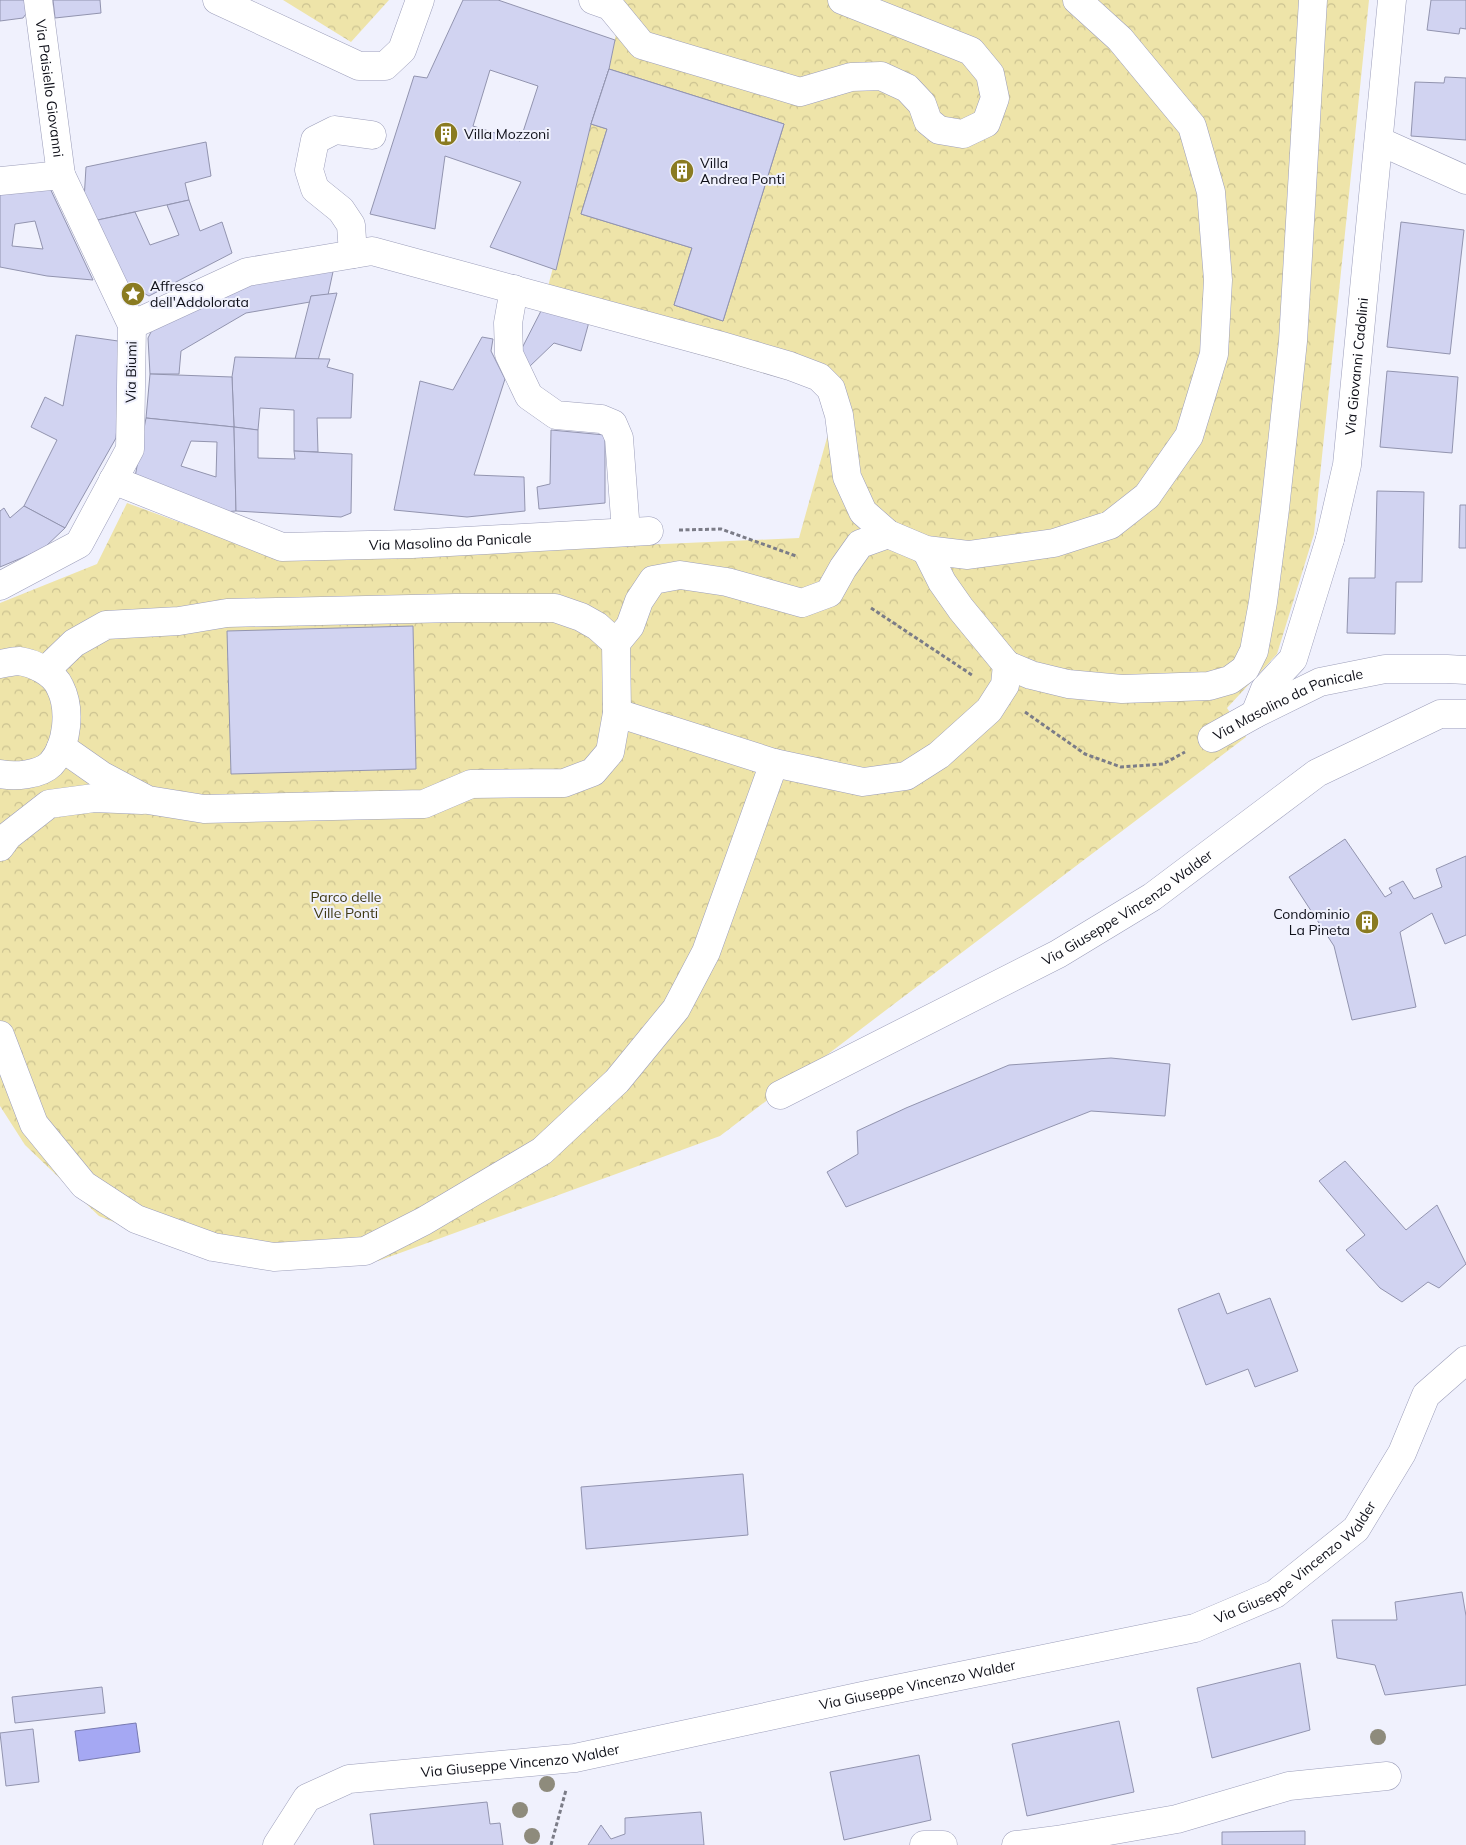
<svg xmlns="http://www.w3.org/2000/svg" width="1466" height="1845" font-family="Mulish,sans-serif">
	<defs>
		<pattern id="park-crowns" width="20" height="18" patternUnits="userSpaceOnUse" patternTransform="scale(1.25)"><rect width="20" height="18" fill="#eee4a9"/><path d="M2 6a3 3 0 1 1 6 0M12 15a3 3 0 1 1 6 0" fill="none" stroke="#cbc291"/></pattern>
	</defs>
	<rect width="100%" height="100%" fill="#f0f1fd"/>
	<!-- park -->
	<g fill="url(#park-crowns)">
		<polygon points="283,0 389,0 351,42"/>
		<polygon points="619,0 1369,0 1314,534 1277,654 1227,708 1246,737 720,1136 378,1261 254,1266 166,1243 99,1216 25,1145 0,1106 0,603 97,564 127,503 285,561 799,538 839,395 542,309 591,124 609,69 615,40"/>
	</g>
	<!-- water -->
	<polygon fill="#a5a8f3" stroke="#787ab1" points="136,1723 140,1752 79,1761 75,1731"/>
	<!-- building -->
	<g fill="#d1d3f1" stroke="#9294af" fill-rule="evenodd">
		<polygon points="0,0 31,0 31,7 23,18 0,21"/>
		<polygon points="53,0 100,0 101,13 55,18"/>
		<path d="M 463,0 L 498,0 L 615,40 L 609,69 L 591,124 L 556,270 L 490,247 L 521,182 L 445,156 L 435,229 L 370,214 L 414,76 L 427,78 ZM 490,70 L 538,86 L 520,141 L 473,126 Z"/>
		<polygon points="1431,0 1466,0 1466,29 1460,28 1459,34 1427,30"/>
		<polygon points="609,69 784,124 723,321 674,305 692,248 581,214 607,129 591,124"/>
		<polygon points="609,69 784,124 723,321 674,305 692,248 581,214 607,129 591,124"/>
		<polygon points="1445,77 1466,78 1466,140 1411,136 1415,82 1444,83"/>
		<polygon points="206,142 211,176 185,183 189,200 93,221 84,200 86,167"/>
		<path d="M 48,184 L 93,280 L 47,276 L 0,267 L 0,188 ZM 35,221 L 43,249 L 12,246 L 15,224 Z"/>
		<polygon points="189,200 200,231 222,222 232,253 149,296 120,280 93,221 135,212 150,245 179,235 167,205"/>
		<polygon points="1401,222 1464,230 1450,354 1387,347"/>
		<polygon points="334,267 328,295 311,296 310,302 246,313 181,351 179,374 150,374 148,338 155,324 254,281"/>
		<polygon points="337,293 318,360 295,359 311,296"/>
		<polygon points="542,309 589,322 581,351 554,343 529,367 520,352"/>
		<polygon points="76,335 125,342 116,438 65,528 24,506 57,440 31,427 45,397 63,406"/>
		<polygon points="482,337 493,339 491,351 505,379 474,475 524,477 525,511 467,517 394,510 420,381 453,390"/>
		<polygon points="235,357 330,359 327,367 353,374 351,418 317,418 318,452 294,451 294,410 260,408 258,430 234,427 232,377"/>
		<polygon points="1387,371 1458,377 1452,453 1380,447"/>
		<polygon points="150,374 232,377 234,427 146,418"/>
		<path d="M 146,418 L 234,427 L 236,511 L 223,512 L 135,477 ZM 191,441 L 217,442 L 216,477 L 181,466 Z"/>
		<polygon points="234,427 258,430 258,458 295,459 294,451 352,454 351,513 341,517 236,511"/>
		<polygon points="551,430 605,435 605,503 539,509 537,487 550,484"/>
		<polygon points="1377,491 1424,492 1422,582 1396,582 1395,634 1347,633 1349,578 1375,578"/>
		<polygon points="1460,505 1466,505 1466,548 1459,548"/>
		<polygon points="24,506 65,528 43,549 0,567 0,511 4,508 10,518"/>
		<polygon points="413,626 416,769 231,774 227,631"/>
		<polygon points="1345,839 1385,897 1392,893 1389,888 1403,881 1414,899 1442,887 1436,869 1466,856 1466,935 1445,944 1432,913 1400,932 1416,1007 1352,1020 1334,946 1289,877"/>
		<polygon points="1111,1058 1170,1064 1165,1116 1091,1111 846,1207 827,1172 858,1154 857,1131 906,1108 1009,1065"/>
		<polygon points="1345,1161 1406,1230 1437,1205 1466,1264 1439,1288 1428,1282 1402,1302 1380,1288 1346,1250 1365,1235 1319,1181"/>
		<polygon points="1219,1293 1227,1314 1270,1298 1298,1371 1255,1387 1248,1369 1206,1385 1178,1309"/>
		<polygon points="743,1474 748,1535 586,1549 581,1487"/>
		<polygon points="1462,1592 1466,1616 1466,1685 1385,1695 1375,1665 1337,1658 1332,1620 1397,1620 1395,1602"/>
		<polygon points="1300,1663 1310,1730 1212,1758 1197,1688"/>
		<polygon points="102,1687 105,1713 15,1723 12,1697"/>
		<polygon points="1119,1721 1134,1792 1027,1816 1012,1744"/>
		<polygon points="33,1729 39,1782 6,1786 0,1733"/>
		<polygon points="919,1755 931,1820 844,1840 830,1772"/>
		<polygon points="487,1802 490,1824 500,1823 503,1845 374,1845 370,1814"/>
		<polygon points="701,1812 704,1845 588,1845 601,1825 611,1839 625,1834 625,1818"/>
		<polygon points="1305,1831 1305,1845 1222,1845 1222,1832"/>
	</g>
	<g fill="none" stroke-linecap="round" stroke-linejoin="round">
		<!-- pedestrian casing -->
		<g stroke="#9c9eba" stroke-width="29">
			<polyline id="pedestrian" points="1255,714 1265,689 1293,659 1330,539"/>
		</g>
		<!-- minor casing -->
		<g stroke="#9c9eba" stroke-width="29">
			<g id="minor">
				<path id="s1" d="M 38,0 L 61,175"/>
				<polyline points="217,0 359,66 385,66 402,50 420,0"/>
				<polyline points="593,0 610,6 642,45 800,92 851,77 881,76 907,88 922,104 928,121 939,130 963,134 986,123 995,98 990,74 971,51 842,0"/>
				<polyline points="1379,141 1466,180"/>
				<polyline points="0,181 61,175 132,325 130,449 79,544 0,586"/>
				<polyline points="353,254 351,225 341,210 315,189 309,170 315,140 335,130 372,135"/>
				<polyline points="514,289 508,323 509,354 529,396 556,415 601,419 613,424 619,438 626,532"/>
				<polyline points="132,325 247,272 372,251 722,346 790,366 819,377 831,389 839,415 847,477 863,512 888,534 926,550 968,555 1054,543 1110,525 1147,496 1189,436 1214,354 1218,280 1211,192 1192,126 1120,39 1077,0"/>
				<path id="s2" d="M 113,480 L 282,547 L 412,544 L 649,531"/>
				<path id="s3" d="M 1330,539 L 1347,465 L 1392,0"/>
				<path d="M 0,664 C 6,663 13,661 19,661 C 34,663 54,673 60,687 C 71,709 68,745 51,764 C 40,775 15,777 0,774"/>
				<polyline points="1007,665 1031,675 1068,684 1122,689 1209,686 1230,680 1245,669 1254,651 1263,602 1275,509 1293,341 1313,0"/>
				<polyline points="46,670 74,643 106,625 179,621 227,613 455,608 555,608 581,617 597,626 616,643"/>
				<polyline points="617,713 616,643 630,626 639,601 653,580 680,575 727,582 802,603 829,593 843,568 860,544 888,534"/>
				<path id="s4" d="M 1212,738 L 1255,714 L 1320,682 L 1385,669 L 1447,669 L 1466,670"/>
				<polyline points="61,747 101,775 148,800 204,809 424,804 471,784 564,783 593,772 610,752 617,713 774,763 863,782 906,776 939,755 989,710 1005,685 1007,665 961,609 942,582 926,550"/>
				<polyline points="0,847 8,836 49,804 94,798 142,800"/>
				<polyline points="0,1035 34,1124 84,1185 136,1219 213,1247 274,1257 365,1251 424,1221 542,1151 617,1081 676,1009 706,952 774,763"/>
				<path id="s5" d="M 780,1095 L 1058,954 L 1152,897 L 1317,773 L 1440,714 L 1466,714"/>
				<path id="s6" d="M 277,1845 L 307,1798 L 349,1779 L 575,1758 L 867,1695 L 1195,1628 L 1275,1594 L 1356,1529 L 1402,1453 L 1426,1395 L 1466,1360"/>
				<polyline points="924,1845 943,1845"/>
				<polyline points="1016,1845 1057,1840 1177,1819 1289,1786 1387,1776"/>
			</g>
		</g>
		<!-- path -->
		<g stroke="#7b7c87" stroke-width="3" stroke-dasharray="4 2.5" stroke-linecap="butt">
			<polyline points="679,530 721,529 796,556"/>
			<polyline points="871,608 972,675"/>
			<polyline points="1025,712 1085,754 1121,767 1163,764 1185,752"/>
			<polyline points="551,1845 566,1790"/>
		</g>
		<!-- pedestrian -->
		<use href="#pedestrian" stroke="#fff" stroke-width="28"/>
		<!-- minor -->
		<use href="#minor" stroke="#fff" stroke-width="28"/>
	</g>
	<!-- trees -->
	<g fill="#8e8b7c">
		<circle cx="1378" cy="1737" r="8"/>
		<circle cx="547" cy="1784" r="8"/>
		<circle cx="520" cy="1810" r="8"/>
		<circle cx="532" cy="1836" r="8"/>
	</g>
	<!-- icons -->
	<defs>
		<g id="building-disc" transform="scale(1.25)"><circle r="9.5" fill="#8a7b21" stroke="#f0f1fd"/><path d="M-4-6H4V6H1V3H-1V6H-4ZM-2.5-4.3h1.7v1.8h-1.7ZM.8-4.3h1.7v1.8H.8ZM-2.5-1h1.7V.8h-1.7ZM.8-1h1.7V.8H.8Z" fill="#fff"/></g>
		<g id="sight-disc" transform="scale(1.25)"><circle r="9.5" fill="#8a7b21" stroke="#f0f1fd"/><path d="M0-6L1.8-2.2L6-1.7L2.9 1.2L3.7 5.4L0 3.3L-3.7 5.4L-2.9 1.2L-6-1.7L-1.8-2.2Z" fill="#fff"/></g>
	</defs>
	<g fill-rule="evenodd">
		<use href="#building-disc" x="446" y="134"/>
		<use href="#building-disc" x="682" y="171"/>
		<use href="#sight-disc" x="133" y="294"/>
		<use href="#building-disc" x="1367" y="922"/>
	</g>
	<g text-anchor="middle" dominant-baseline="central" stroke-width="4" stroke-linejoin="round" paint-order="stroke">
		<!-- street labels -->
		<g font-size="14" fill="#0e0f18" stroke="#f0f1fd">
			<text stroke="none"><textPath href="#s1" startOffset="89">Via Paisiello Giovanni</textPath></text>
			<text stroke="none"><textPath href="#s3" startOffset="175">Via Giovanni Cadolini</textPath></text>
			<text transform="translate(131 372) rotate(-89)">Via Biumi</text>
			<text stroke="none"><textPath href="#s2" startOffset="350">Via Masolino da Panicale</textPath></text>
			<text stroke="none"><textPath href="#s4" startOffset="84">Via Masolino da Panicale</textPath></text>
			<text stroke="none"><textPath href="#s5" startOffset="395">Via Giuseppe Vincenzo Walder</textPath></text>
			<text stroke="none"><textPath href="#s6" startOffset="1084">Via Giuseppe Vincenzo Walder</textPath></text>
			<text stroke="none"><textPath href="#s6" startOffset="679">Via Giuseppe Vincenzo Walder</textPath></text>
			<text stroke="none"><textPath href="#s6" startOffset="274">Via Giuseppe Vincenzo Walder</textPath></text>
		</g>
		<!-- poi labels -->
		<g font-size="14" fill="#0e0f18" stroke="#f0f1fd" text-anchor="start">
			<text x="464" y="134">Villa Mozzoni</text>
			<text x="700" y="163">Villa<tspan x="700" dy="16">Andrea Ponti</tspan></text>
			<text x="150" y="286">Affresco<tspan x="150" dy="16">dell'Addolorata</tspan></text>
			<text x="1350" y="914" text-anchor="end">Condominio<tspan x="1350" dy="16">La Pineta</tspan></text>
		</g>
		<!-- park labels -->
		<g font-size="14" fill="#3e3812" stroke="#f0f1fd">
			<text x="346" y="897">Parco delle<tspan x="346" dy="16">Ville Ponti</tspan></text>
		</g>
	</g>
</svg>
